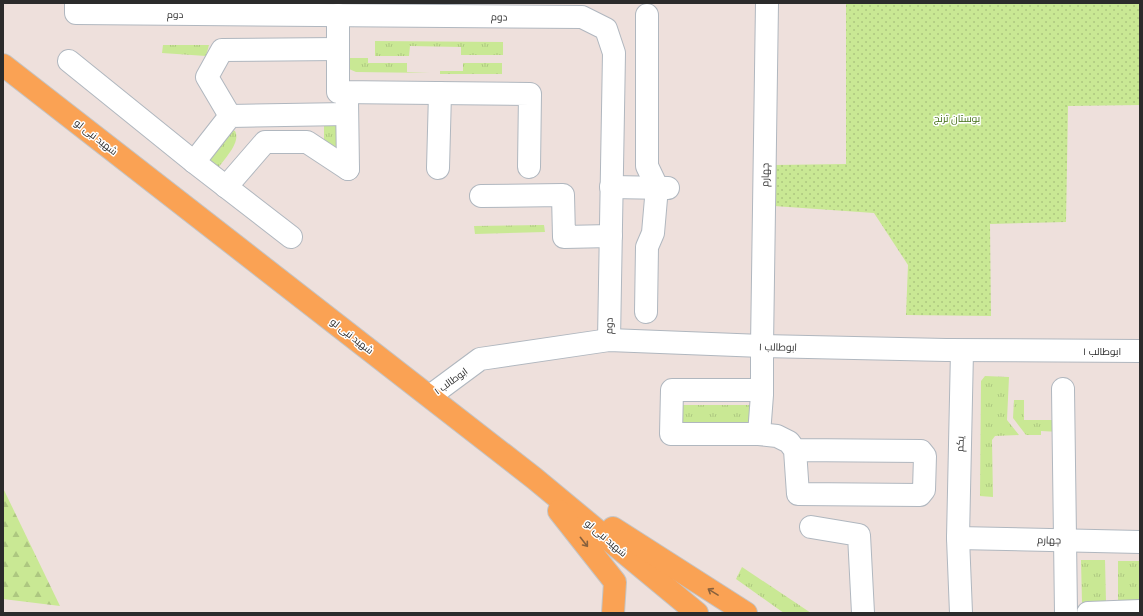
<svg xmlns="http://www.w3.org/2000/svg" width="1143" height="616" font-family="'DM Sans',Cairo,sans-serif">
	<defs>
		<pattern id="grass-tufts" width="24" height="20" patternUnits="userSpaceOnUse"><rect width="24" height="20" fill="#c9e894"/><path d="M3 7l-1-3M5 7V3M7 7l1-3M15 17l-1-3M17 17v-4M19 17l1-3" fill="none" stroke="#adc780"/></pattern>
		<pattern id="forest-firs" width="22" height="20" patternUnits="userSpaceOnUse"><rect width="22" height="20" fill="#c9e894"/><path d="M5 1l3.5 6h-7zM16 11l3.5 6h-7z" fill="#adc780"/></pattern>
		<pattern id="park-dots" width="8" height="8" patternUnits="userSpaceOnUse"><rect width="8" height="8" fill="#c9e894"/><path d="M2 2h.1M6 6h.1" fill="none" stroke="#adc780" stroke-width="1.8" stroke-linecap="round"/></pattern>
	</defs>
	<rect width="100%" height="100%" fill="#eee0dc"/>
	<!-- grass -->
	<g fill="url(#grass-tufts)">
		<polygon points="375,41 503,42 503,55 461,55 461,47 410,46 409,56 375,56"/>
		<polygon points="163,45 209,45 206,56 162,53"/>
		<polygon points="349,58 368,58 368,63 407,63 407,72 430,73 356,72 349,69"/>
		<polygon points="463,63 502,63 502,74 440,74 440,71 463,71"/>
		<polygon points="324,124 338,124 338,157 330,156 330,143 324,142"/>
		<path d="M 230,129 L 235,131 C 241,142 226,157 219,167 L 215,167 L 208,161 Z"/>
		<polygon points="544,225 545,232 475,234 474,226"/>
		<polygon points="985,376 1009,377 1007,420 1019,435 995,436 992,440 993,497 980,496 981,381"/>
		<polygon points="1014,400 1024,400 1024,420 1061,420 1060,432 1041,431 1041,435 1026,435 1013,418"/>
		<polygon points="675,405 755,405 752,419 748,423 674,425"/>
		<polygon points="1081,560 1105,560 1106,602 1082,603"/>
		<rect x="1118" y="561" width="22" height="43"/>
		<polygon points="742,567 811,613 784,613 781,611 736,579"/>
	</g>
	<!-- forest -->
	<polygon fill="url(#forest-firs)" points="3,488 60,606 3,599"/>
	<!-- park -->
	<polygon fill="url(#park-dots)" points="846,3 1140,3 1140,105 1068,106 1066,222 990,224 991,316 906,315 908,265 874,213 774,206 774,165 846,164"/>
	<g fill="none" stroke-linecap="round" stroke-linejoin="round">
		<!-- minor casing -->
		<g stroke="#b0b7bf" stroke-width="24">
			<g id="minor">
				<polyline points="76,3 76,13 582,17 606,29 614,53 609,340"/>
				<polyline points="338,15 338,92 530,94 529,167"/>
				<polyline points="69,61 194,162 291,237"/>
				<polyline points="347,100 348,169"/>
				<polyline points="230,116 207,77 222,50 338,49"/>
				<polyline points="194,162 230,116 347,114"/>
				<polyline points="438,168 440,93"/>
				<polyline points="226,187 265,142 307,142 348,169"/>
				<polyline points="611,187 668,188"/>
				<polyline points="481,196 563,195 564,237 611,236"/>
				<polyline points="646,312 647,247 653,233 657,187 647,166 647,15"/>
				<polyline points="1063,389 1066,613"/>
				<polyline points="762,390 672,390 671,434 759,434 762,395 762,346 767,3"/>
				<polyline points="430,396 480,359 609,340 762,346 946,350 1140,351"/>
				<polyline points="759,434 777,436 789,442 795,450 798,494 920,495 924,490 925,456 921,451 795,450"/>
				<polyline points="811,527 859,535 863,613"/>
				<polyline points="958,538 1140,542"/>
				<polyline points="961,613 958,538 962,351"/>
				<polyline points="1088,613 1140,611"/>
			</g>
		</g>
		<!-- major casing -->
		<g stroke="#c4c4c4" stroke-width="24">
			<g id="major">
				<polyline points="3,65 534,478 697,613"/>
				<polyline points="559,511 615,582 613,613"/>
				<polyline points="613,528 746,613"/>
			</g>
		</g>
		<!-- minor -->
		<use href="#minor" stroke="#fff" stroke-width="22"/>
		<!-- major -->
		<use href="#major" stroke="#faa254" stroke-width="22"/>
	</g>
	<!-- one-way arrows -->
	<defs><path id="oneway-shaft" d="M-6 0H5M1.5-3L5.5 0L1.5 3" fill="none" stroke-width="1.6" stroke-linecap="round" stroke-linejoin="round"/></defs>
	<g stroke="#88613d">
		<use href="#oneway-shaft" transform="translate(584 542) rotate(52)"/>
		<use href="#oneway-shaft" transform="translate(713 592) rotate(-148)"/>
	</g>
	<g text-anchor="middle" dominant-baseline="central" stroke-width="3" stroke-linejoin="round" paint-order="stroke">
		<!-- street labels -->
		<g font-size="10" fill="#2b2b2b" stroke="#fff">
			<text x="175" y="14">دوم</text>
			<text transform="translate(499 17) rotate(1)">دوم</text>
			<text transform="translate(96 137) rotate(38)">شهید نبی لو</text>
			<text transform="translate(765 175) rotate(-89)">چهارم</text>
			<text transform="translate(609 326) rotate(-89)">دوم</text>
			<text transform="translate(352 336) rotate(38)">شهید نبی لو</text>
			<text transform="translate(778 347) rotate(1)">ابوطالب ۱</text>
			<text x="1102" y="351">ابوطالب ۱</text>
			<text transform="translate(451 381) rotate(-36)">ابوطالب ۱</text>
			<text transform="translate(960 444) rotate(-89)">یکم</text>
			<text transform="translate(606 538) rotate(40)">شهید نبی لو</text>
			<text transform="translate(1049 540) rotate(1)">چهارم</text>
		</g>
		<!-- park labels -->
		<g font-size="10" fill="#416d15" stroke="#fff">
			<text x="957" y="118">بوستان ترنج</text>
		</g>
	</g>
	<!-- border -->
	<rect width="1143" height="616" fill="none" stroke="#2b2b2b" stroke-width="8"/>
</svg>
